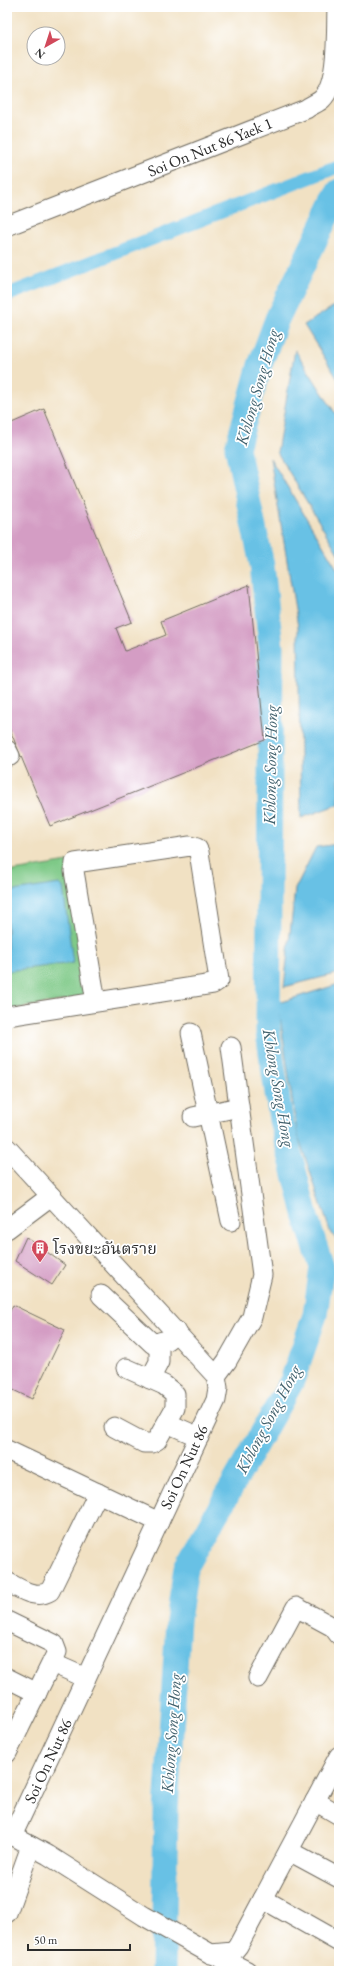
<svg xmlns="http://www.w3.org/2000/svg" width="346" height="1978" font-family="'EB Garamond','Noto Serif Thai',serif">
	<rect width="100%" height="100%" fill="#fff"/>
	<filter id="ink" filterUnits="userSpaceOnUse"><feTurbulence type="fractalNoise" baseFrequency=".025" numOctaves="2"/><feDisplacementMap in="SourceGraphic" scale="8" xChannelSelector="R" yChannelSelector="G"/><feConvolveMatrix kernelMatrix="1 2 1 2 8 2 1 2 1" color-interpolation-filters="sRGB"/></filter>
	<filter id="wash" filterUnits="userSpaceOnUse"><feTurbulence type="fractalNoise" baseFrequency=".012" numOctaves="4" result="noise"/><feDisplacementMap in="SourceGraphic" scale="16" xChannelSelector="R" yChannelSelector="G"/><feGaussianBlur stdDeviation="0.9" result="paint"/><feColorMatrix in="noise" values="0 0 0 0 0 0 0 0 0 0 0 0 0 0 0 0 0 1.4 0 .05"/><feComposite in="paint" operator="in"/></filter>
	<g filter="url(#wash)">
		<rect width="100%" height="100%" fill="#f1e1c3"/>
		<!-- green -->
		<polygon fill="#7ec987" stroke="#547a59" points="68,862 90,996 7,1010 7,872"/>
		<!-- water -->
		<g fill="#67c1e5" stroke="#497688">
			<polygon points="339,303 339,381 304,325"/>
			<polygon points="295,350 339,419 339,555 277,452"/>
			<polygon points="270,458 339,572 339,804 301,818 298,627"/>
			<polygon points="339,844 339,973 284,987 295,889 316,847"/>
			<polygon points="59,884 63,887 73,963 7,971 7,892"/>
			<polygon points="339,984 339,1240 331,1234 297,1133 278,1003"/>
		</g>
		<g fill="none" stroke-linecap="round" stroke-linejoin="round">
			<!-- canal -->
			<polyline stroke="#67c1e5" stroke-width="14" points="7,295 339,166"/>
			<!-- river -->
			<polyline stroke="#67c1e5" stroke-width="25" points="163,1971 166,1811 178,1621 186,1567 292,1381 315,1315 322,1267 307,1221 281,1120 268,1033 271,647 262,565 237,448 260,365 277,319 339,191"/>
		</g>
		<g id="blocks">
			<!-- building -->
			<g fill="#d49dc4">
				<polygon points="44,409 132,622 116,628 125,651 166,635 161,621 249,585 265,740 50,826 7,723 7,425"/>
				<polygon points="26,1237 65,1265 52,1285 15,1261"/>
				<polygon points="13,1305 65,1330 32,1399 7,1387 7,1317"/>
			</g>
		</g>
	</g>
	<g filter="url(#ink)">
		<use href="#blocks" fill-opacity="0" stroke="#706b60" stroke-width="1"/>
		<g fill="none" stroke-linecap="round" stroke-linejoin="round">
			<!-- minor casing -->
			<g stroke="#706b60" stroke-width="21">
				<g id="minor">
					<path d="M 7,226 L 306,109 C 311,105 318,103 322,99 C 339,83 336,29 337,7"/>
					<polyline points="7,750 10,756"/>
					<polyline points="7,1016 213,984 219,980 199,852 197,848 190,846 75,863 74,871 96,1002"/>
					<polyline points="191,1033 231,1221"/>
					<polyline points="193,1117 239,1107"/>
					<polyline points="7,1148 216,1376 218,1388 216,1400 12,1836"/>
					<polyline points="7,1229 51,1196"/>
					<polyline points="101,1295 153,1344 167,1340 177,1332"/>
					<polyline points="216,1376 227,1361 252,1317 262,1275 231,1047"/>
					<polyline points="150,1379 159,1362 159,1342"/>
					<polyline points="167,1423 199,1437"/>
					<polyline points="114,1427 144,1443 152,1443 157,1440 175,1408 175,1394 164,1385 126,1368"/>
					<polyline points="7,1450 159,1522"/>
					<path d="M 7,1582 C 21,1589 35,1600 50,1591 L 98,1493"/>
					<polyline points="7,1621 54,1644 57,1652 7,1753"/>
					<polyline points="52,1663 86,1678"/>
					<polyline points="7,1678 37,1693"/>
					<polyline points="258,1678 296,1607 333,1627 339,1635"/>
					<polyline points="315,1801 339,1815"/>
					<polyline points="7,1833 48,1855 144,1916 211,1954 233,1952 238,1946 339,1756"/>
					<polyline points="289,1851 339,1878"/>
					<polyline points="263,1899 339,1942"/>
					<polyline points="7,1913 31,1846"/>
					<polyline points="213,1954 247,1971"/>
				</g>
			</g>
			<!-- minor -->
			<use href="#minor" stroke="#fff" stroke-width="19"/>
		</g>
	</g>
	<!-- icons -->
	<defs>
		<g id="building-pin" transform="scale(0.9)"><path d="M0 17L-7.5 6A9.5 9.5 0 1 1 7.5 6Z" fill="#d1495b" stroke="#fff"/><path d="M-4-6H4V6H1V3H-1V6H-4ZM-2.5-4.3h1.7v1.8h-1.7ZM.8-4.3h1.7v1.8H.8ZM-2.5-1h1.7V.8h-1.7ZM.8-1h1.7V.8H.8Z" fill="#fff"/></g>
	</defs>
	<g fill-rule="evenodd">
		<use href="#building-pin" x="40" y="1248"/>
	</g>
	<g text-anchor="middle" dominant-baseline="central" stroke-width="3.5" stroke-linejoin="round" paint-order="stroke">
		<!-- street labels -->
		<g font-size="16" fill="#2b2b2b" stroke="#fff">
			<text transform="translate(210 147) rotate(-22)">Soi On Nut 86 Yaek 1</text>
			<text transform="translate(184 1467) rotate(-65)">Soi On Nut 86</text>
			<text transform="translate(48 1761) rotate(-65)">Soi On Nut 86</text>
		</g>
		<!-- poi labels -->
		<g font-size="16" fill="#2b2b2b" stroke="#fff" text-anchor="start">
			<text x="53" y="1248">โรงขยะอันตราย</text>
		</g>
		<!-- water labels -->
		<g font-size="17" font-style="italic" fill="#40606c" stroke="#fff">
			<text transform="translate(257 387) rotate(-74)">Khlong Song Hong</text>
			<text transform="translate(270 765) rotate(-89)">Khlong Song Hong</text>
			<text transform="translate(279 1088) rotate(80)">Khlong Song Hong</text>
			<text transform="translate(268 1419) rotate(-62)">Khlong Song Hong</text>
			<text transform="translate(171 1733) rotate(-86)">Khlong Song Hong</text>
		</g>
	</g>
	<!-- margin -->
	<rect width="346" height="1978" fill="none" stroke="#fff" stroke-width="24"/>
	<!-- north arrow -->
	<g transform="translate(46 46) rotate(219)"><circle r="19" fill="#ffffff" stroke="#aaaaaa"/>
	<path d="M0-3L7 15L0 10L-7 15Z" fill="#d1495b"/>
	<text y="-6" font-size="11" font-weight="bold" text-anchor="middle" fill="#2b2b2b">N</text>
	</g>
	<!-- scale -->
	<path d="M28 1944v6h102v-6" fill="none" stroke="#2b2b2b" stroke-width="2"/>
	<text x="34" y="1944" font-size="12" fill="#2b2b2b" stroke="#ffffff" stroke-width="3" paint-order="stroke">50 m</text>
</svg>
